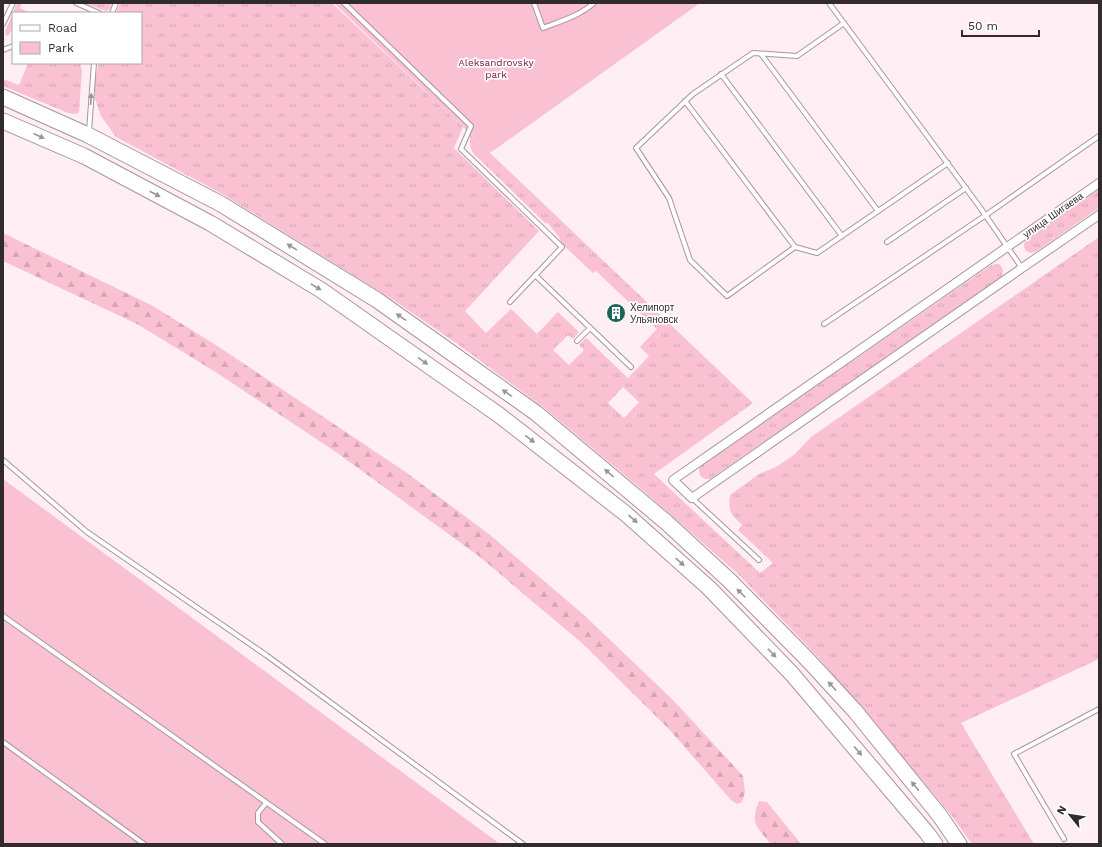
<svg xmlns="http://www.w3.org/2000/svg" width="1102" height="847" font-family="'Work Sans',sans-serif">
	<defs>
		<pattern id="grass-tufts" width="24" height="20" patternUnits="userSpaceOnUse"><rect width="24" height="20" fill="#f9c1d1"/><path d="M3 7l-1-3M5 7V3M7 7l1-3M15 17l-1-3M17 17v-4M19 17l1-3" fill="none" stroke="#d6a6b4"/></pattern>
		<pattern id="forest-firs" width="22" height="20" patternUnits="userSpaceOnUse"><rect width="22" height="20" fill="#f9c1d1"/><path d="M5 1l3.5 6h-7zM16 11l3.5 6h-7z" fill="#d6a6b4"/></pattern>
	</defs>
	<rect width="100%" height="100%" fill="#ffeff4"/>
	<!-- grass -->
	<g fill="url(#grass-tufts)" fill-rule="evenodd">
		<polygon points="17,3 22,3 20,8 30,13 13,13 13,27 9,35 6,36 5,32"/>
		<polygon points="83,3 113,3 110,9 106,11"/>
		<path d="M 120,3 L 332,3 L 463,127 L 454,148 L 539,231 L 465,311 L 486,333 L 511,309 L 537,334 L 558,312 L 579,332 L 573,339 L 568,335 L 553,350 L 569,365 L 584,350 L 579,345 L 586,338 L 628,378 L 649,356 L 640,347 L 657,329 L 596,271 L 593,273 L 562,244 L 559,237 L 547,222 L 546,224 L 473,153 C 469,147 470,141 470,134 L 753,403 L 654,474 L 760,573 L 773,563 L 738,530 L 742,525 C 730,513 728,511 730,495 L 759,474 L 776,467 L 795,454 L 811,437 L 1099,237 L 1099,659 L 961,723 L 1034,844 L 972,844 L 951,815 L 817,656 L 736,572 L 647,494 L 543,407 L 459,345 L 395,301 L 224,195 L 116,137 L 101,116 L 95,99 L 94,82 L 99,63 L 141,63 L 141,13 L 116,13 ZM 623,387 L 639,402 L 624,418 L 608,403 Z"/>
		<polygon points="28,63 80,63 82,71 79,112 76,114 68,113 3,86 3,79 19,85"/>
		<path d="M 1099,189 L 1099,208 L 1037,251 L 1031,253 L 1026,251 C 1022,245 1025,241 1029,237 Z"/>
		<path d="M 995,264 L 999,264 C 1004,268 1004,273 1000,278 L 710,479 L 705,479 L 700,476 L 699,469 L 701,466 L 990,266 Z"/>
	</g>
	<!-- forest -->
	<g fill="url(#forest-firs)">
		<polygon points="3,233 153,306 219,347 404,471 489,534 584,615 674,701 743,776 745,792 742,802 737,804 731,800 668,728 583,644 480,557 336,452 214,371 137,324 3,261"/>
		<path d="M 759,801 L 767,802 L 801,844 L 771,844 C 756,826 750,824 759,801 Z"/>
	</g>
	<!-- green -->
	<g fill="#f9c1d1">
		<polygon points="334,3 700,3 490,153"/>
		<polygon points="3,479 500,844 3,844"/>
	</g>
	<g fill="none" stroke-linecap="round" stroke-linejoin="round">
		<!-- lane casing -->
		<g stroke="#a7959a" stroke-width="6">
			<g id="lane">
				<polyline points="76,3 99,13"/>
				<polyline points="344,3 471,126 461,149 562,247 510,302"/>
				<path d="M 534,3 L 543,28 C 561,21 579,16 594,3"/>
				<polyline points="829,3 979,206 1022,268"/>
				<polyline points="112,13 116,3"/>
				<polyline points="844,23 797,56 753,53 693,94 636,148 669,198 690,260 727,296 795,247 817,253 948,163"/>
				<polyline points="3,24 13,3"/>
				<polyline points="3,50 13,46"/>
				<polyline points="761,54 878,211"/>
				<polyline points="721,74 842,236"/>
				<polyline points="685,101 795,247"/>
				<polyline points="89,131 94,63"/>
				<polyline points="887,242 966,188"/>
				<polyline points="535,275 631,367"/>
				<polyline points="824,324 986,215 1099,136"/>
				<polyline points="577,341 590,328"/>
				<polyline points="3,460 87,532 266,655 523,844"/>
				<polyline points="692,498 759,560"/>
				<polyline points="3,616 325,844"/>
				<polyline points="3,742 144,844"/>
				<polyline points="266,803 258,813 258,822 282,844"/>
				<polyline points="1064,839 1014,754 1099,709"/>
			</g>
		</g>
		<!-- street casing -->
		<g stroke="#a7959a" stroke-width="10">
			<polyline id="street" points="1099,183 673,480 692,498 1022,268 1099,215"/>
		</g>
		<!-- highway casing -->
		<g stroke="#a7959a" stroke-width="17">
			<g id="highway">
				<polyline points="3,97 88,135 221,204 377,300 536,413 666,522 730,581 808,660 855,711 940,816 959,844"/>
				<polyline points="3,121 84,156 210,223 321,290 499,415 626,514 709,588 792,674 927,833 935,844"/>
			</g>
		</g>
		<!-- lane -->
		<use href="#lane" stroke="#fff" stroke-width="4"/>
		<!-- street -->
		<use href="#street" stroke="#fff" stroke-width="8"/>
		<!-- highway -->
		<use href="#highway" stroke="#fff" stroke-width="15"/>
	</g>
	<!-- one-way arrows -->
	<defs><path id="oneway-solid" d="M-6-.8H1V-3.2L6.5 0L1 3.2V.8H-6Z"/></defs>
	<g fill="#989596">
		<use href="#oneway-solid" transform="translate(91 99) rotate(-86)"/>
		<use href="#oneway-solid" transform="translate(39 136) rotate(24)"/>
		<use href="#oneway-solid" transform="translate(155 194) rotate(28)"/>
		<use href="#oneway-solid" transform="translate(292 247) rotate(-148)"/>
		<use href="#oneway-solid" transform="translate(316 287) rotate(31)"/>
		<use href="#oneway-solid" transform="translate(401 317) rotate(-145)"/>
		<use href="#oneway-solid" transform="translate(423 361) rotate(35)"/>
		<use href="#oneway-solid" transform="translate(507 393) rotate(-145)"/>
		<use href="#oneway-solid" transform="translate(530 439) rotate(38)"/>
		<use href="#oneway-solid" transform="translate(609 473) rotate(-140)"/>
		<use href="#oneway-solid" transform="translate(633 519) rotate(41)"/>
		<use href="#oneway-solid" transform="translate(680 562) rotate(42)"/>
		<use href="#oneway-solid" transform="translate(741 593) rotate(-135)"/>
		<use href="#oneway-solid" transform="translate(772 653) rotate(46)"/>
		<use href="#oneway-solid" transform="translate(832 686) rotate(-132)"/>
		<use href="#oneway-solid" transform="translate(858 751) rotate(50)"/>
		<use href="#oneway-solid" transform="translate(915 786) rotate(-129)"/>
	</g>
	<!-- icons -->
	<defs>
		<g id="building-disc" transform="scale(1)"><circle r="9.5" fill="#1b655b" stroke="#fff"/><path d="M-4-6H4V6H1V3H-1V6H-4ZM-2.5-4.3h1.7v1.8h-1.7ZM.8-4.3h1.7v1.8H.8ZM-2.5-1h1.7V.8h-1.7ZM.8-1h1.7V.8H.8Z" fill="#fff"/></g>
	</defs>
	<g fill-rule="evenodd">
		<use href="#building-disc" x="616" y="313"/>
	</g>
	<g text-anchor="middle" dominant-baseline="central" stroke-width="3.5" stroke-linejoin="round" paint-order="stroke">
		<!-- park labels -->
		<g font-size="10" fill="#7b0f42" stroke="#fff">
			<text x="496" y="62">Aleksandrovsky<tspan x="496" dy="12">park</tspan></text>
		</g>
		<!-- street labels -->
		<g font-size="10" fill="#322b2d" stroke="#fff">
			<text transform="translate(1053 215) rotate(-35)">улица Шигаева</text>
		</g>
		<!-- poi labels -->
		<g font-size="10" fill="#322b2d" stroke="#fff" text-anchor="start">
			<text x="630" y="307">Хелипорт<tspan x="630" dy="12">Ульяновск</tspan></text>
		</g>
	</g>
	<!-- border -->
	<rect width="1102" height="847" fill="none" stroke="#322b2d" stroke-width="8"/>
	<!-- legend -->
	<rect x="12" y="12" width="130" height="52" fill="#ffffff" stroke="#adaaab"/>
	<rect x="20" y="25" width="20" height="6" fill="#ffffff" stroke="#adaaab"/>
	<text x="48" y="32" font-size="12" fill="#322b2d">Road</text>
	<rect x="20" y="42" width="20" height="12" fill="#f9c1d1" stroke="#adaaab"/>
	<text x="48" y="52" font-size="12" fill="#322b2d">Park</text>
	<!-- north arrow -->
	<g transform="translate(1070 815) rotate(300)" stroke="#ffffff" stroke-width="3" paint-order="stroke">
	<path d="M0-3L7 15L0 10L-7 15Z" fill="#322b2d"/>
	<text y="-6" font-size="11" font-weight="bold" text-anchor="middle" fill="#322b2d">N</text>
	</g>
	<!-- scale -->
	<path d="M962 30v6h77v-6" fill="none" stroke="#322b2d" stroke-width="2"/>
	<text x="968" y="30" font-size="12" fill="#322b2d" stroke="#ffffff" stroke-width="3" paint-order="stroke">50 m</text>
</svg>
